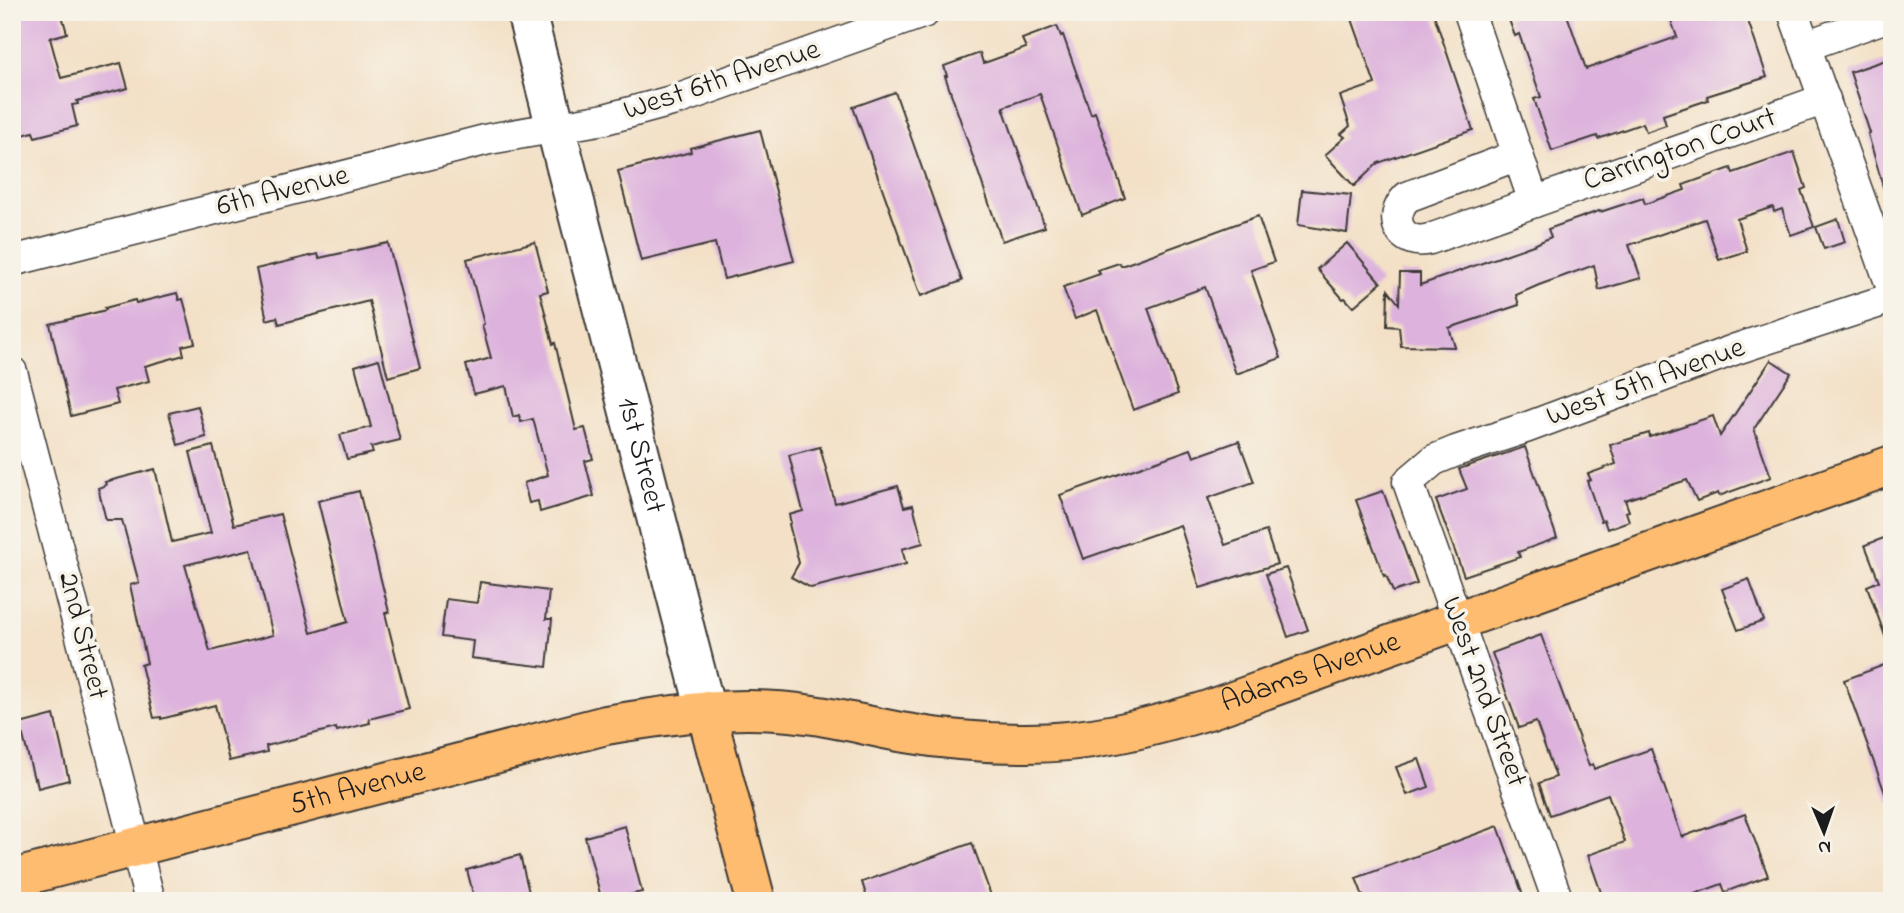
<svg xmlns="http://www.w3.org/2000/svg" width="1904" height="913" font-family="'Indie Flower',sans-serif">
	<rect width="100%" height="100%" fill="#f7f3e8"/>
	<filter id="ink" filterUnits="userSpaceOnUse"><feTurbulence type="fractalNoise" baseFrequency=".0143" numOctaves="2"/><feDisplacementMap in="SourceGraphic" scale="14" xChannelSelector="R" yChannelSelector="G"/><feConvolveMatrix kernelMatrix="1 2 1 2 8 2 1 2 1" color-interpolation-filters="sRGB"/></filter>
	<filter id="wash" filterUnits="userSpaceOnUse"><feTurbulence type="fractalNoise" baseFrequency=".00686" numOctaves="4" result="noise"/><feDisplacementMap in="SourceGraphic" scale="28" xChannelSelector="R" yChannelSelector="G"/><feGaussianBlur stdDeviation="1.57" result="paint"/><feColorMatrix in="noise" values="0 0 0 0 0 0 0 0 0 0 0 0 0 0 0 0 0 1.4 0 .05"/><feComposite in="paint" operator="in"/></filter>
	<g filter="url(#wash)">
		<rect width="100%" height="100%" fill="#f3e0c6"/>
		<g id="blocks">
			<!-- building -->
			<g fill="#ddb2dd" fill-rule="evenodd">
				<polygon points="12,12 61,12 67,33 50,38 61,78 121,63 128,88 77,101 78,104 72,105 77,126 35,137 33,132 23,135 12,90"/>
				<polygon points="1371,12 1433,12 1473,130 1378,163 1354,186 1325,155 1345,137 1341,134 1350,126 1340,96 1375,84 1352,19"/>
				<polygon points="1522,12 1566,12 1586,69 1677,37 1668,12 1745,12 1767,77 1707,96 1708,100 1663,115 1666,125 1646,132 1643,123 1598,139 1597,136 1552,151 1534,99 1541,97 1519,34 1515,36 1508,17"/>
				<polygon points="1057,26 1061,36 1063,35 1091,114 1095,112 1125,198 1082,215 1040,94 1003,107 1045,227 1002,241 945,76 947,76 944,66 980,53 983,63 987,62 1026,48 1022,39"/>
				<polygon points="1892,58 1892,196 1886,197 1868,134 1870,133 1850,72"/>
				<polygon points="895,92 962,281 921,296 853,107"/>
				<polygon points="760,130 794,261 724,279 715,243 641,261 618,171 691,152 690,148"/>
				<polygon points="1794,152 1806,188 1801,190 1814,227 1791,235 1782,209 1774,212 1773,207 1737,219 1747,251 1719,260 1705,219 1629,245 1641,278 1599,290 1594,265 1539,285 1516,295 1519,305 1449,328 1455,347 1401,346 1399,327 1387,326 1388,290 1399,304 1400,273 1420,273 1420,285 1536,244 1551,237 1548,229 1599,211 1600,212 1643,198 1645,204 1685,190 1683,185 1731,168 1733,173"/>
				<polygon points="1302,190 1351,195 1347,233 1298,225"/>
				<polygon points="1258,216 1274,262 1251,270 1281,358 1236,374 1205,287 1148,308 1178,394 1133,410 1097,310 1075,319 1063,287 1100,274 1098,270 1119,263 1121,266"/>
				<polygon points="1838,219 1845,242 1824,249 1816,227"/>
				<polygon points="535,242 548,291 540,293 553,344 555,343 576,430 585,428 593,459 585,461 594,496 540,512 538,501 529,503 524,483 548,475 533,419 521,422 519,415 513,417 506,386 474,394 466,365 491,358 482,325 484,324 467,259"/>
				<polygon points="388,243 420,368 388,377 369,301 279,324 277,317 267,320 256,269 318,254 319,258"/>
				<polygon points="1347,243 1381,283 1353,307 1345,298 1343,299 1317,269"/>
				<polygon points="177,293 179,300 183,299 195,343 182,346 184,355 145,366 149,381 114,390 118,404 71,416 50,324 106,310 105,308 135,300 136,303"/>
				<polygon points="379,359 400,440 371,447 373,453 347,459 340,435 371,427 355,366"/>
				<polygon points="1771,360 1791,373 1754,429 1771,477 1719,496 1718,493 1697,501 1687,480 1625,500 1629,511 1626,512 1629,521 1607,529 1604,520 1601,521 1587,481 1591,480 1588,474 1616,464 1610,445 1649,433 1650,437 1713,416 1720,436"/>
				<polygon points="198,406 206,437 178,445 169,413"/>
				<polygon points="1239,441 1254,482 1208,498 1225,545 1266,531 1277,564 1200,588 1180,525 1083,559 1060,495 1191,449 1194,457"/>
				<path d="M 213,446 L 234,525 L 280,514 L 311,633 L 348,622 L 318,501 L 359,491 L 389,612 L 385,613 L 409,709 L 369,719 L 370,723 L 337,731 L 336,728 L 266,746 L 267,752 L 229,761 L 215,705 L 161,719 L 161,717 L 154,718 L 141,665 L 147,663 L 130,585 L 139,583 L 122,520 L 106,520 L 98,488 L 106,485 L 105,482 L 155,469 L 172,542 L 211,533 L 190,452 ZM 251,549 L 273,635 L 210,651 L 185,565 Z"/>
				<polygon points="820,447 835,503 898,486 904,507 913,505 923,543 902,549 906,564 811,588 791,577 799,563 789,524 791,523 789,515 803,511 789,455"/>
				<polygon points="1525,447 1557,538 1518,552 1520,557 1464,576 1436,500 1467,489 1459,469"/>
				<polygon points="1383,491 1417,584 1393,592 1386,575 1384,576 1356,500"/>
				<polygon points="1892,535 1892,646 1889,647 1867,586 1879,581 1865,545"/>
				<polygon points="1286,568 1308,630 1288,637 1266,574"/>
				<polygon points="1749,579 1764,621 1738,630 1722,589"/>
				<polygon points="480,582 549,591 546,619 552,619 547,667 471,658 473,641 441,637 446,599 477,603"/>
				<polygon points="1541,635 1589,766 1593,764 1594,769 1651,749 1682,837 1745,814 1768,876 1725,892 1722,884 1675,901 1604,901 1588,855 1625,842 1608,794 1550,815 1539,783 1556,777 1536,722 1519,728 1492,653"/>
				<polygon points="1884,665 1892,686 1892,803 1889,804 1844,680"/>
				<polygon points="54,715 69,780 38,788 36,778 34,779 20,724"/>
				<polygon points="1419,759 1429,787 1407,795 1396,767"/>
				<polygon points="625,826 642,892 602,901 585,837"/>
				<polygon points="1498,826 1525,901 1365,901 1356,878"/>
				<polygon points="972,843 993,901 868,901 862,882"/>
				<polygon points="520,855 531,901 475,901 467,870"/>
			</g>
		</g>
	</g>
	<g filter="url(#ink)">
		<use href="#blocks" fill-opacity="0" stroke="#3c3936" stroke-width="2"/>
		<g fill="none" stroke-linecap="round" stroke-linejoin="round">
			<!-- minor casing -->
			<g stroke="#3c3936" stroke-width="33">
				<g id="minor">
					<polyline points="1469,12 1534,202"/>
					<polyline points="1793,12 1892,288"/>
					<polyline points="1805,46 1892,15"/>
					<path d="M 1518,155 L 1407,197 C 1386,218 1401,247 1430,239 L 1825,99"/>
					<polyline points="12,261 489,139 605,119 679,99 925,12"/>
					<polyline points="12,372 150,901"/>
					<polyline points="1558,901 1408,482 1434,460 1456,451 1528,427 1736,349 1892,298"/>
				</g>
			</g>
			<!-- tertiary casing -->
			<g stroke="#3c3936" stroke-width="42">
				<g id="tertiary">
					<path id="s1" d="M 526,12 L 706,711"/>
				</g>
			</g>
			<!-- primary casing -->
			<g stroke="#3c3936" stroke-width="42">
				<g id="primary">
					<polyline points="706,711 756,901"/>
					<path id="s2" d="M 12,879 L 606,725 C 672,714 739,704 806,714 C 838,718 868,726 900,732 C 940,739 980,743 1021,743 C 1085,744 1147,729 1208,710 L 1892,465"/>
				</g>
			</g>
			<!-- minor -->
			<use href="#minor" stroke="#fff" stroke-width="30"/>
			<!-- tertiary -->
			<use href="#tertiary" stroke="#fff" stroke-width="38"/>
			<!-- primary -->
			<use href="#primary" stroke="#febc70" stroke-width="38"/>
		</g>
	</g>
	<g text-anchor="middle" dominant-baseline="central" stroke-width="7" stroke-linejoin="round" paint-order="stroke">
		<!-- street labels -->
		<g font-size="30" fill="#1c1c1c" stroke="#f7f3e8">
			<text transform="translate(722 81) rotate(-18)">West 6th Avenue</text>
			<text transform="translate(1680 150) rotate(-19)">Carrington Court</text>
			<text transform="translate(283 192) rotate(-14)">6th Avenue</text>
			<text transform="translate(1646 383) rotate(-20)">West 5th Avenue</text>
			<text stroke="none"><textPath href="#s1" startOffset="458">1st Street</textPath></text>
			<text transform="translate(82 636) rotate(76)">2nd Street</text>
			<text stroke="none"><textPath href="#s2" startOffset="1332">Adams Avenue</textPath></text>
			<text transform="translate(1483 692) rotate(70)">West 2nd Street</text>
			<text stroke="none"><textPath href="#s2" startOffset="357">5th Avenue</textPath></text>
		</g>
	</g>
	<!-- margin -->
	<rect width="1904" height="913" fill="none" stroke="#f7f3e8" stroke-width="42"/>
	<!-- north arrow -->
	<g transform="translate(1824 832) rotate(178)" stroke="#f7f3e8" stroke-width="5" paint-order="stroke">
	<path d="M0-5L12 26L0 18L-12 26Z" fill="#1c1c1c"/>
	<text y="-10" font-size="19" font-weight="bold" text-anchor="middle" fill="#1c1c1c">N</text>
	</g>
</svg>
